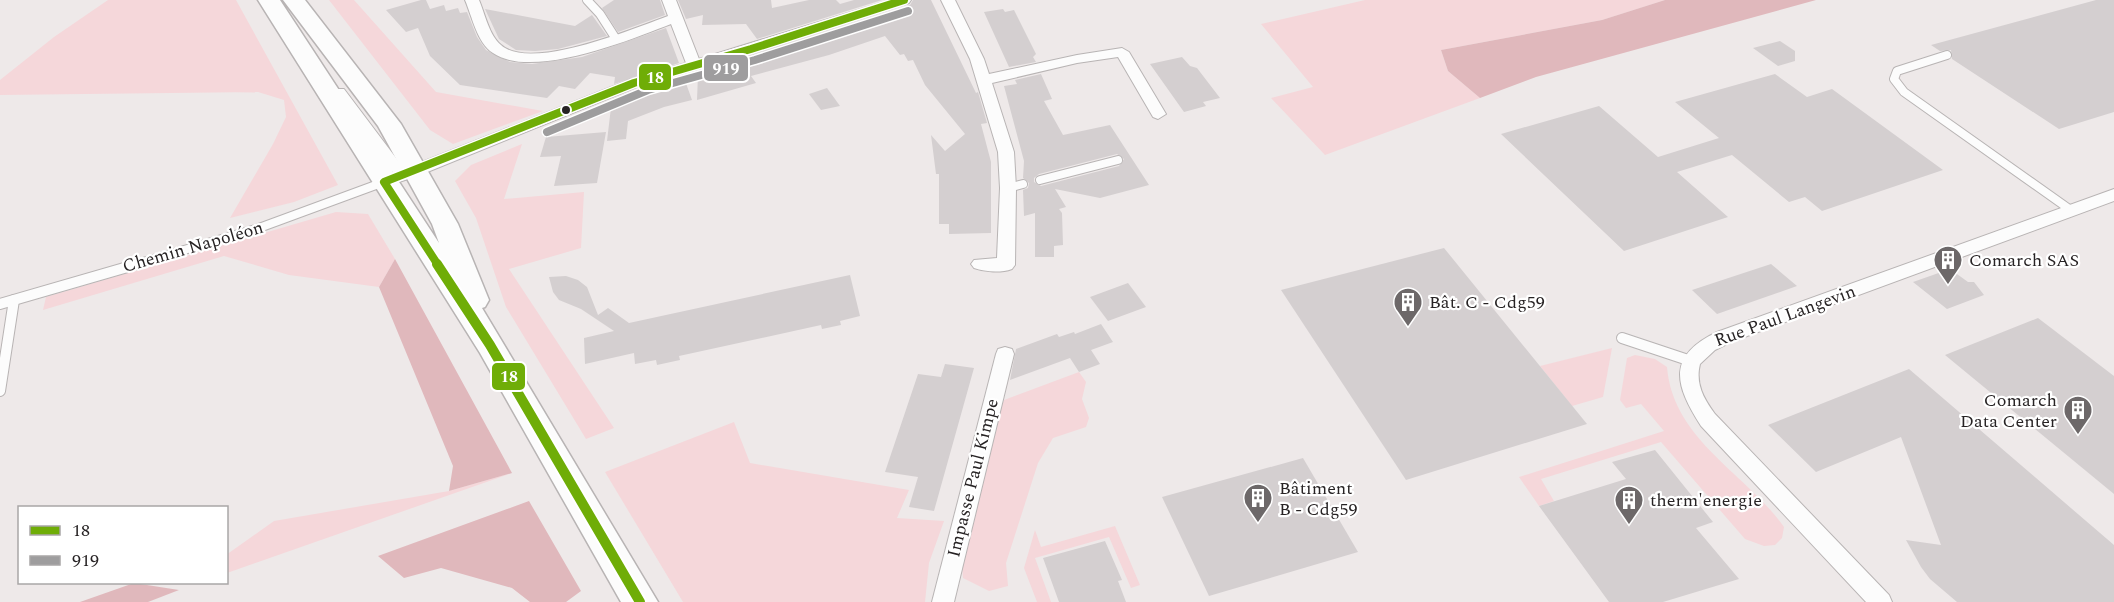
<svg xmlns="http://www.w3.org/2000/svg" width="2114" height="602" font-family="Spectral,serif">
	<rect width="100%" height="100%" fill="#eee9e9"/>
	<!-- green -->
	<g fill="#f5d7da">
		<polygon points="108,0 236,0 338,185 294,202 230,218 273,144 286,117 284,100 258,92 0,95 0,80 54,37"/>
		<polygon points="329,0 354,0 436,92 543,111 453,144 430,130"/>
		<polygon points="1365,0 1665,0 1602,20 1441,50 1448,71 1480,98 1325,155 1271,98 1313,87 1261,24"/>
		<polygon points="522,144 504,199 584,192 581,248 509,269 614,428 586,439 506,307 476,218 455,181 471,165"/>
		<polygon points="336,212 368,214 395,259 379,287 289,275 224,256 43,310 46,297"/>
		<polygon points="1612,348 1603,397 1572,406 1540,366"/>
		<path d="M 1635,355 L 1655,359 L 1667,367 C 1673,440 1746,473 1784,527 L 1782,538 L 1775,545 L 1764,546 L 1745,539 L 1661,442 L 1541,479 L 1554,501 L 1539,506 L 1519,477 L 1664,431 L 1641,404 L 1626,408 L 1620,400 L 1627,358 Z"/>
		<polygon points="1079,372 1086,382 1082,399 1089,418 1086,427 1053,438 1038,463 1006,563 1008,586 989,591 963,578 962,564 995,425 1004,400"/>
		<polygon points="734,422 750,463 909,490 897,518 944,521 929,563 925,602 683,602 605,472"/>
		<polygon points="512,473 227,573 226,555 274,521 449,491"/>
		<polygon points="1115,526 1140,585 1131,588 1109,537 1035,558 1051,602 1037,602 1024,568 1035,530 1041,547"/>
	</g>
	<!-- forest -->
	<g fill="#e0b8bc">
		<polygon points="1665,0 1816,0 1536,77 1480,98 1448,71 1441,50 1602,20"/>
		<polygon points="395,259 512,473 449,491 453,466 379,287"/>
		<polygon points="529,501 581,591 566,602 530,602 512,588 441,568 404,578 378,556"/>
		<polygon points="134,583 179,590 148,602 80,602"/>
	</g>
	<!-- building -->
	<g fill="#d4cfd0" fill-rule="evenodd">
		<polygon points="421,0 426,0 430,9 444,5 446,11 458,8 460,13 467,12 477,37 486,50 510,62 532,64 582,57 666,28 679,63 614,84 615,77 590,73 575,89 559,86 547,98 460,85 430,56 418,28 406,32 386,10"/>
		<polygon points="614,0 660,0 665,15 618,32 602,8"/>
		<polygon points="678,0 771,0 772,8 809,0 836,0 840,4 854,0 882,0 757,39 746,24 702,25 703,15 686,19"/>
		<polygon points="913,0 931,0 976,93 978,92 987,123 981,124 991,162 991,233 949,234 949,224 939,224 939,174 936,174 931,135 945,151 965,134 925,85 913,60 908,61 904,54 900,55 885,36 829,55 751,76 756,83 697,100 698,75 724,67 722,64 910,5"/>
		<polygon points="2096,0 2114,0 2114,112 2059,129 1952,59 1951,50 1940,51 1931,45"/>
		<polygon points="485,9 575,26 592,15 607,36 558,49 535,51 516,50 499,39"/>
		<polygon points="1003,9 1005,12 1014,10 1036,54 1033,57 1036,62 1009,67 984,12"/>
		<polygon points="1780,41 1795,51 1795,61 1778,66 1753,48"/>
		<polygon points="1182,57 1190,66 1197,68 1220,98 1203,102 1206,106 1184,112 1150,64"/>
		<path d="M 1041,74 L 1052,99 L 1044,101 L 1063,135 L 1110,125 L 1149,185 L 1100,198 L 1055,189 L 1066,207 L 1059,209 L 1062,213 L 1063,245 L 1054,246 L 1054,257 L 1035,257 L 1035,213 L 1024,216 L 1023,190 L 1028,188 L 1029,183 L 1023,178 L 1024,161 L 1004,86 L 1017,84 L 1015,80 ZM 1117,154 L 1124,159 L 1119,166 L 1041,186 L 1034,182 L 1034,178 L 1039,174 Z"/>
		<polygon points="1775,74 1807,97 1832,89 1943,170 1822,211 1805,197 1789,202 1732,155 1677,172 1728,217 1624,251 1501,134 1599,106 1658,157 1719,138 1675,102"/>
		<polygon points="683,75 692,100 664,107 628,121 626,139 607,141 612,99 640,88"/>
		<polygon points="827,88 840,106 821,110 809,94"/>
		<polygon points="606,132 597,183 554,186 561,156 540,157 546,137"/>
		<polygon points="1444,248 1587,424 1406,480 1281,290"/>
		<polygon points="1771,264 1797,286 1717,314 1692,290"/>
		<polygon points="1950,269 1968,282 1974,282 1984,295 1947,309 1913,282"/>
		<polygon points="850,275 860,316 840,321 841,325 822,329 821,325 679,356 680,360 657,365 656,360 635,364 634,353 585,364 584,338 614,331 581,309 559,300 553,292 549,277 566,276 578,280 587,287 598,315 608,308 629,323"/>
		<polygon points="1128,283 1146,307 1108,321 1090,297"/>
		<polygon points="2038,318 2114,376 2114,494 1945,355"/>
		<polygon points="1101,324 1113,342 1091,350 1100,364 1079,372 1070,358 1010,380 1016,349 1057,334 1059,337 1074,332 1075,334"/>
		<polygon points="945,364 974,368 934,511 909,507 918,477 885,472 918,374 941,377"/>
		<polygon points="1909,369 2114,545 2114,602 1957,602 1930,579 1921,567 1906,540 1941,545 1901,437 1816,472 1768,425"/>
		<polygon points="1655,450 1713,522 1696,528 1739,579 1663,602 1609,602 1539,506 1626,479 1612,462"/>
		<polygon points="1303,458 1358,552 1209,596 1162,497"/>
		<polygon points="1105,541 1122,580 1118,581 1126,602 1059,602 1043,558"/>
	</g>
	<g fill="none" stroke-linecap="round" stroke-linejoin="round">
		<!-- lane-far1 casing -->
		<g stroke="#b8b4b4" stroke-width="10">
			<g id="lane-far1">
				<polyline points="587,0 600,14 616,39"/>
				<polyline points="1947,55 1897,71 1894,79 1904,92 2072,211"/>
				<polyline points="1040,180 1118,160"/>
				<polyline points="1008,188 1023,184"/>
				<polyline points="133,265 259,228 384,182"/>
			</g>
		</g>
		<!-- lane casing -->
		<g stroke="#b8b4b4" stroke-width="12">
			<g id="lane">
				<polyline points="0,304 138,264"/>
				<polyline points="1622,338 1691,361"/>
				<polyline points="0,391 14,300"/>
			</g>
		</g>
		<!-- street casing -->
		<g stroke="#b8b4b4" stroke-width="2">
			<g id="street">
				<path d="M 465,0 L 479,0 C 485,14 489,35 501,45 C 530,72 635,28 668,16 L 662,0 L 676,0 L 699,59 L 890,0 L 911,0 L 909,3 L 756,52 L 639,86 L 420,175 L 384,187 L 378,186 L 376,182 L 378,178 L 393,172 L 387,170 L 334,95 L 332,92 L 334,89 L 344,89 L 399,162 L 412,166 L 629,80 L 686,63 L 671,24 C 630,40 532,80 493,53 C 477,43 472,16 465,0 Z"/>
				<path d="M 941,0 L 955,0 L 984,59 L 989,74 L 1077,55 L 1122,48 L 1129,52 L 1166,114 L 1158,119 L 1153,117 L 1118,57 L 1077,63 L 992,83 L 1014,152 L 1016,188 L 1015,265 L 1012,269 C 1001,273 985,272 974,268 L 971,264 L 974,260 L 997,258 L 1000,188 L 998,152 L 970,59 Z"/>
				<path d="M 2114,189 L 2114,201 L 1731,342 L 1715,350 L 1700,364 C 1695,384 1704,399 1715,414 L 1889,595 L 1892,602 L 1866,602 L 1701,426 C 1674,384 1667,356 1717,332 Z"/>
				<polygon points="1005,347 1012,349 1014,354 954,602 932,602 996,354 998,349"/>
			</g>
		</g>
		<!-- primary casing -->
		<g stroke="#b8b4b4" stroke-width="3">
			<polygon id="primary" points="258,0 280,0 439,243 432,224 378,126 283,0 305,0 401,124 458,224 489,300 485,307 482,308 658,602 621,602 480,353"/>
		</g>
		<!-- lane-far1 -->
		<use href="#lane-far1" stroke="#fcfcfc" stroke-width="8"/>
		<!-- lane -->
		<use href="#lane" stroke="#fcfcfc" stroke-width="10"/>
		<!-- street -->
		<use href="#street" fill="#fcfcfc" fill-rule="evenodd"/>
		<!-- primary -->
		<use href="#primary" fill="#fcfcfc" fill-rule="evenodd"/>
		<!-- bus-1-far1 casing -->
		<g stroke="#fff" stroke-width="11">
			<polyline id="bus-1-far1" points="438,265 384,182 634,83 751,49 904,0"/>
		</g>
		<!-- bus-1 casing -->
		<g stroke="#fff" stroke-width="14">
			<polyline id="bus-1" points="437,264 490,345 640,602"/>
		</g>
		<!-- bus-2 casing -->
		<g stroke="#fff" stroke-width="11">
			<polyline id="bus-2" points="547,132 648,90 755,60 908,11"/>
		</g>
		<!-- bus-1-far1 -->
		<use href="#bus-1-far1" stroke="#6fad07" stroke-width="8"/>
		<!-- bus-1 -->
		<use href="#bus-1" stroke="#6fad07" stroke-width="10"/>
		<!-- bus-2 -->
		<use href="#bus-2" stroke="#9e9d9e" stroke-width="8"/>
	</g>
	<!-- icons -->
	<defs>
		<g id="building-pin" transform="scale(1.5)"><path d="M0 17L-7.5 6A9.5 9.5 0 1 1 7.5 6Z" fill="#6d6869" stroke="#fff"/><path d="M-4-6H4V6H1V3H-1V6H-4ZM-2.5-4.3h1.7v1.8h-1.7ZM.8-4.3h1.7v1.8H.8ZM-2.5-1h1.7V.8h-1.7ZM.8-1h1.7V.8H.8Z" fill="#fff"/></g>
	</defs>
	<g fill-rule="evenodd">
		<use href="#building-pin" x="1948" y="260"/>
		<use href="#building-pin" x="1408" y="302"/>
		<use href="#building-pin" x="2078" y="410"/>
		<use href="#building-pin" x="1258" y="498"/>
		<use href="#building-pin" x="1629" y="500"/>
	</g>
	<!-- markers -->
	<circle fill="#272324" stroke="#fff" stroke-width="2" cx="566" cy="110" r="5"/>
	<g text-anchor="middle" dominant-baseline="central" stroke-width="4.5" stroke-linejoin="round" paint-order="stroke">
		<!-- street labels -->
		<g font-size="18" fill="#272324" stroke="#fff">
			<text transform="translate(193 247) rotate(-16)">Chemin Napoléon</text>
			<text transform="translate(1785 316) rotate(-20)">Rue Paul Langevin</text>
			<text transform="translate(973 478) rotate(-76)">Impasse Paul Kimpe</text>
		</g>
		<!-- poi labels -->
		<g font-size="18" fill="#272324" stroke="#fff" text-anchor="start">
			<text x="1969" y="260">Comarch SAS</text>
			<text x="1429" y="302">Bât. C - Cdg59</text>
			<text x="2057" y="400" text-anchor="end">Comarch<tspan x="2057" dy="21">Data Center</tspan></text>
			<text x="1279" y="488">Bâtiment<tspan x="1279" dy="21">B - Cdg59</tspan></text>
			<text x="1650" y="500">therm'energie</text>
		</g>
	</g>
	<g stroke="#fff" stroke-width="2">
		<rect x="703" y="54" width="46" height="28" rx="6" fill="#9e9d9e"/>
		<rect x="638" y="63" width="34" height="28" rx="6" fill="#6fad07"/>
		<rect x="491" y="362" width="35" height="29" rx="6" fill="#6fad07"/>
	</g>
	<g font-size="16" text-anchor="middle" font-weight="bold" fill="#fff">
		<text x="726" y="74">919</text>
		<text x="655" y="83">18</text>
		<text x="509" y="382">18</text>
	</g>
	<!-- legend -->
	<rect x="18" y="506" width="210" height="78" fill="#ffffff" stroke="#a9a7a7" stroke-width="1.5"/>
	<rect x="30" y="526" width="30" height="9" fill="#6fad07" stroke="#a9a7a7" stroke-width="1.5"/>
	<text x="72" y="536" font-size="18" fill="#272324">18</text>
	<rect x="30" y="556" width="30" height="9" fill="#9e9d9e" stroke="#a9a7a7" stroke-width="1.5"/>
	<text x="72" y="566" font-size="18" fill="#272324">919</text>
</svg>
